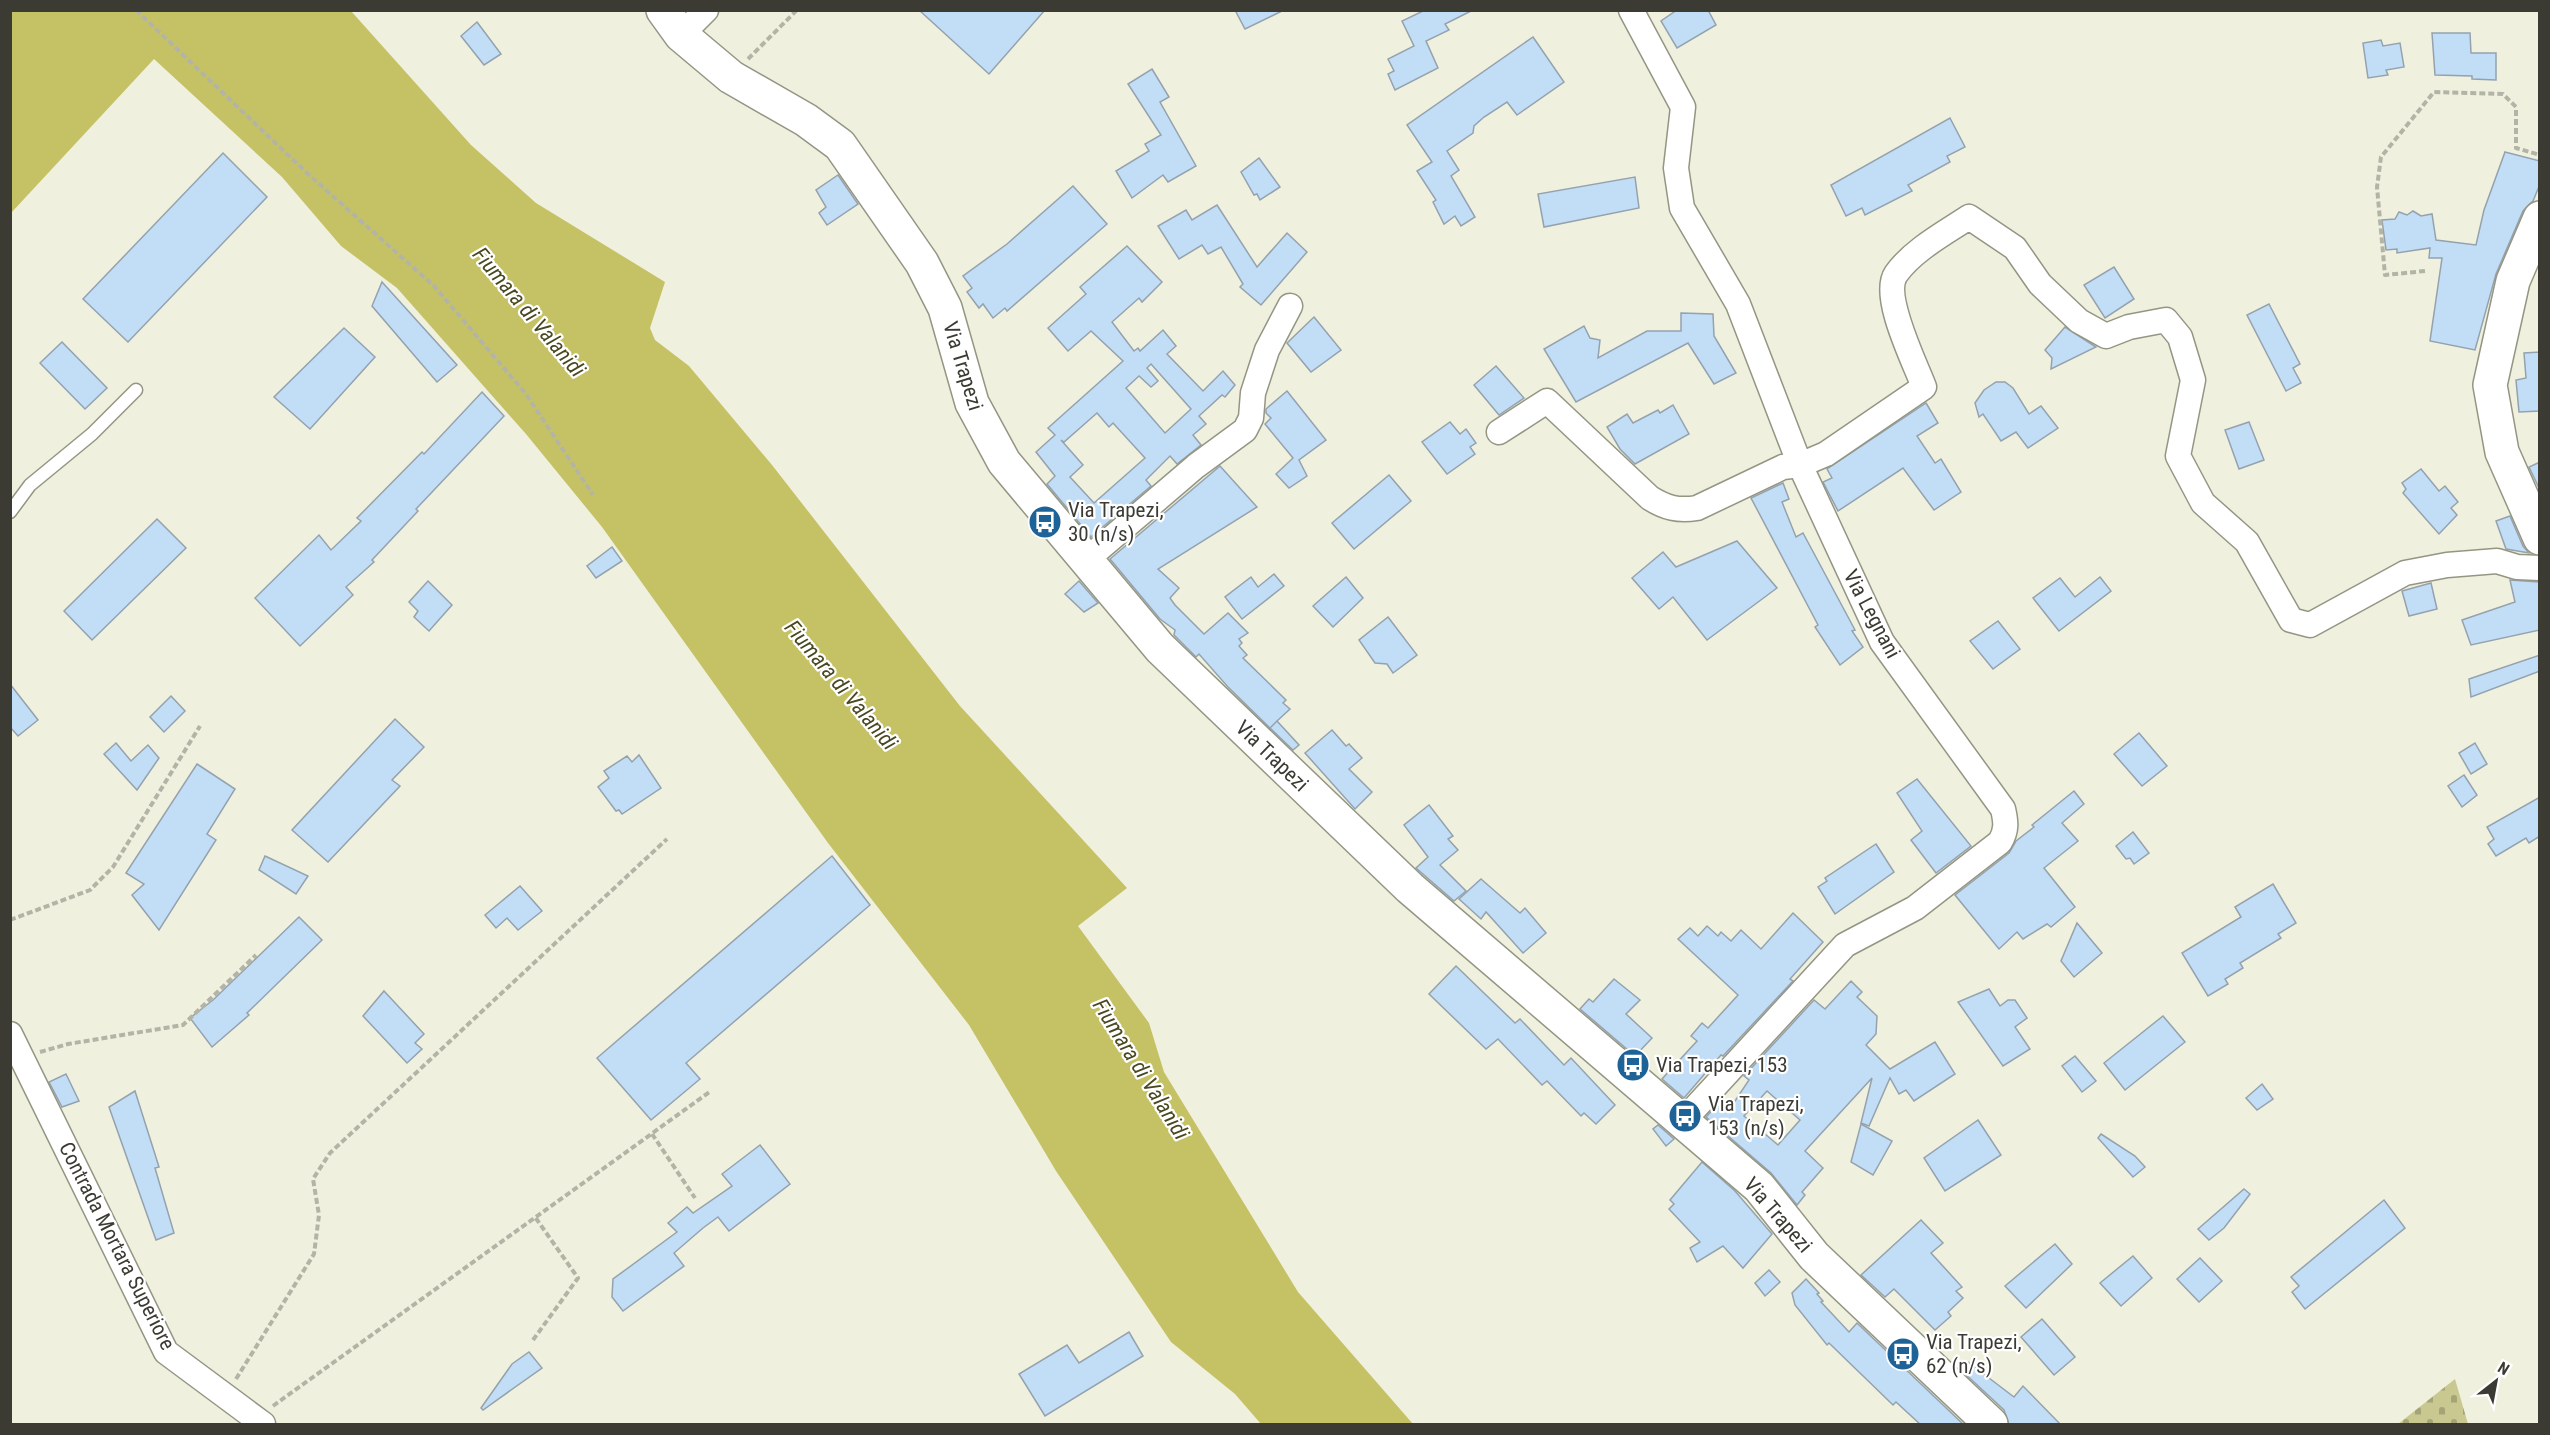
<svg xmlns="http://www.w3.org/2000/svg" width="2550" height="1435" font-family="'Roboto Condensed',sans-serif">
	<defs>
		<pattern id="cemetery-stones" width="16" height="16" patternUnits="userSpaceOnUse" patternTransform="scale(1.5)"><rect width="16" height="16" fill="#c9c890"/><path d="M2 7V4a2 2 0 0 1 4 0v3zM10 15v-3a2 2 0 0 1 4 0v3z" fill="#a4a476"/></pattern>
	</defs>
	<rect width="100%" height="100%" fill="#f0f0de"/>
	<!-- cemetery -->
	<polygon fill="url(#cemetery-stones)" points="2455,1379 2468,1424 2398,1424"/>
	<!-- water -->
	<polygon fill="#c5c266" points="11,10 351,11 471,145 536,203 665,282 650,328 655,340 689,366 772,465 960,706 1127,888 1078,926 1149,1023 1164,1072 1298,1292 1413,1424 1261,1424 1235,1394 1171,1342 1056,1171 969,1025 828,843 602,527 526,434 397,288 341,246 282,177 154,59 11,213"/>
	<!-- building -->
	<g fill="#c2def7" stroke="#94a2ae" stroke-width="1.5" fill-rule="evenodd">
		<polygon points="919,10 1045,10 989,74"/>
		<polygon points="1235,10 1284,10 1245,29"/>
		<polygon points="1425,10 1473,10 1445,24 1449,30 1426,41 1438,68 1395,90 1388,74 1394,71 1388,59 1414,46 1402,21"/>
		<polygon points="1677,10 1708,10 1716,25 1677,48 1661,21"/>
		<polygon points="477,22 501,54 484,65 461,36"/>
		<polygon points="2432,33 2470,33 2471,53 2496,53 2496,80 2472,79 2472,76 2435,75"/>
		<polygon points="1533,37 1564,82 1517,115 1507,102 1484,117 1474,126 1473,133 1447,151 1459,170 1451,176 1475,217 1461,226 1455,216 1444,224 1433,202 1436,200 1417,171 1432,162 1407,125"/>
		<polygon points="2381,40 2383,46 2400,43 2404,67 2386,70 2388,75 2368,78 2363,43"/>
		<polygon points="1152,69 1169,97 1160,102 1196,166 1168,182 1163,175 1132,198 1116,171 1149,151 1145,144 1161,135 1128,84"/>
		<polygon points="1950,118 1965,147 1947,156 1950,162 1908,185 1912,191 1865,215 1862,208 1846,216 1831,185"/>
		<polygon points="2505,152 2540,161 2540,184 2533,201 2523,211 2496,274 2475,350 2430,341 2442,258 2429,258 2430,248 2397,253 2397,249 2386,250 2382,220 2395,219 2399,212 2407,215 2413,211 2421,216 2432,214 2436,240 2476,245 2484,210"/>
		<polygon points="223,153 267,197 128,342 83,299"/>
		<polygon points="1259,158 1280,187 1260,200 1257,194 1254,195 1241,172"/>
		<polygon points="838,175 858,204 827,225 819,213 826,207 816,190"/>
		<polygon points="1635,177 1639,208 1544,227 1538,194"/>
		<polygon points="1073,186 1107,224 1007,311 1005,308 993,318 983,304 979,308 967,292 972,288 963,276 1007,244"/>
		<polygon points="1217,205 1257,267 1287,233 1307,252 1261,305 1240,287 1243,284 1221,247 1208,254 1202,245 1179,259 1158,226 1186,210 1192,220"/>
		<path d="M 1127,246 L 1162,282 L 1142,302 L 1139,298 L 1112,322 L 1134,351 L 1138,348 L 1140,351 L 1163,330 L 1176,346 L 1167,354 L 1203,391 L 1223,371 L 1235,385 L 1225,397 L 1222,395 L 1199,416 L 1206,424 L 1193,435 L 1201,445 L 1177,464 L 1170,456 L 1146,480 L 1151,486 L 1091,537 L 1047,484 L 1055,476 L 1036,452 L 1055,435 L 1048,428 L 1123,361 L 1091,331 L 1068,351 L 1048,328 L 1086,294 L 1080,287 ZM 1151,364 L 1191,409 L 1165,433 L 1126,388 L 1139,376 L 1151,387 L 1158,381 L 1147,368 ZM 1097,413 L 1109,427 L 1113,423 L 1145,458 L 1094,503 L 1070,477 L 1083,465 L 1061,440 L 1064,442 Z"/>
		<polygon points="2114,267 2134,299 2105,318 2084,285"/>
		<polygon points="382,282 457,365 437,382 372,306"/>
		<polygon points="2269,304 2300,364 2293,368 2301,383 2286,391 2247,315"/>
		<polygon points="1681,313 1713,314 1714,336 1736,373 1714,384 1688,343 1576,402 1544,349 1584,326 1590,338 1600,340 1598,358 1647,331 1681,331"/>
		<polygon points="1314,317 1341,350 1311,372 1287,343"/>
		<polygon points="2065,327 2096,347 2051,369 2052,358 2045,350"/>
		<polygon points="344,328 375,357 310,429 274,397"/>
		<polygon points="62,342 107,388 85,409 40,363"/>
		<polygon points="2540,352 2540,411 2519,412 2516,380 2526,378 2524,353"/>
		<polygon points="1496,366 1524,398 1499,415 1474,385"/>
		<polygon points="1996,382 2005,382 2013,388 2029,414 2041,406 2058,428 2028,448 2016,432 2001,441 1983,414 1979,417 1975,403 1984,390"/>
		<polygon points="1287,391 1326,440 1299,460 1307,476 1289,488 1276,474 1293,458 1265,424 1271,418 1266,413 1266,409"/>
		<polygon points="482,392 504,416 416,509 418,511 372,560 374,562 346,587 353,595 300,646 255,598 319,535 331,550 361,521 357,518 422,452 424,454"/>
		<polygon points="1926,403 1938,423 1917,436 1935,463 1941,459 1961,492 1934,510 1903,468 1838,511 1823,482 1832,478 1827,469"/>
		<polygon points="1673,405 1689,434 1635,464 1620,449 1607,427 1627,414 1633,423 1658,410 1660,413"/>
		<polygon points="1450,422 1460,434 1466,429 1476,443 1470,447 1475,454 1447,474 1422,442"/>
		<polygon points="2249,422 2264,460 2239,469 2225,430"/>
		<polygon points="2540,462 2540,490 2529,467"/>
		<polygon points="1220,466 1257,507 1158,569 1179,588 1170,598 1175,605 1204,634 1228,613 1248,633 1239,639 1242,643 1239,646 1247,655 1243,658 1286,700 1283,703 1290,709 1277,721 1299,745 1293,750 1270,728 1277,721 1270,728 1228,687 1199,654 1196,657 1174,635 1175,630 1160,619 1110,559"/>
		<polygon points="2421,469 2439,491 2445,486 2458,502 2451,508 2457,515 2439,534 2403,493 2406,489 2402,483"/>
		<polygon points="1389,475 1411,501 1354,549 1332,523"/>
		<polygon points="1783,483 1789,499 1782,502 1796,537 1803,533 1855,630 1852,631 1863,647 1840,665 1815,627 1818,625 1751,498"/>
		<polygon points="2510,516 2523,546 2529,553 2506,549 2496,521"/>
		<polygon points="157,519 186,548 92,640 64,611"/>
		<polygon points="1737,541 1777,588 1707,640 1673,597 1659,609 1632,578 1663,552 1676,567"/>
		<polygon points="612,547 622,561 596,578 587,566"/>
		<polygon points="1274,574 1284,586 1242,619 1225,597 1251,577 1258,587"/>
		<polygon points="1346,577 1363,598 1333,627 1313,606"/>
		<polygon points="2100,577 2111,591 2059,631 2033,598 2060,578 2075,597"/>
		<polygon points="2510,580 2539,582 2540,630 2471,645 2462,620 2515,602"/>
		<polygon points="428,581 452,605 429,631 414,617 418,611 409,602"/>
		<polygon points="1079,581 1098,603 1084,612 1065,594"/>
		<polygon points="2431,583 2437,609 2409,616 2402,591"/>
		<polygon points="1388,617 1417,655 1393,673 1387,664 1375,663 1359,640"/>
		<polygon points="1998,621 2020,649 1993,669 1970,641"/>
		<polygon points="2540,655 2540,671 2471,697 2469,679"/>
		<polygon points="10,684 38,720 18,736 10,727"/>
		<polygon points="171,696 185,711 164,732 150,717"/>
		<polygon points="395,719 424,747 392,780 400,786 328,862 292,830"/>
		<polygon points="1332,730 1346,746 1349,744 1362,758 1349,769 1372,792 1355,809 1305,753"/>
		<polygon points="2139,733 2167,766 2142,786 2114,754"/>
		<polygon points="116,743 131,761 148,745 159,758 137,790 104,754"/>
		<polygon points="2475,743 2487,764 2471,774 2459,753"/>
		<polygon points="639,755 661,788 622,814 619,810 616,811 598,787 609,778 604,771 627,756 632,762"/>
		<polygon points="197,764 235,789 207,834 216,840 159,930 132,895 144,884 126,873"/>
		<polygon points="2464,775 2477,795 2462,807 2448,786"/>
		<polygon points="1917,779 1971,846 1936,873 1911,840 1922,831 1897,793"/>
		<polygon points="2074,791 2084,804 2062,823 2078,841 2044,868 2075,907 2051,927 2047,924 2023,939 2017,932 1999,949 1955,895 2009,853 2016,841 2034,827 2032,825"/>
		<polygon points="2540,797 2540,836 2529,843 2526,838 2496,856 2488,844 2494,839 2487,827"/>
		<polygon points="1429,805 1453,836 1448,839 1458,850 1440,865 1466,891 1454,901 1416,868 1428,857 1404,825"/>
		<polygon points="2133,832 2149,853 2134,864 2130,858 2126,859 2116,846"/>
		<polygon points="1876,844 1894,872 1835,914 1818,887 1827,881 1825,878"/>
		<polygon points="265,856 308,876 296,894 259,870"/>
		<polygon points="832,856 870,905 686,1063 700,1079 651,1120 597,1058"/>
		<polygon points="1481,879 1520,913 1525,908 1546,933 1523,953 1486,912 1481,919 1459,899"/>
		<polygon points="2273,884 2296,923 2278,934 2281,938 2240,963 2243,968 2225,979 2228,984 2208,996 2182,953 2241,917 2235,907"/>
		<polygon points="520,886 542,911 518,930 507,918 496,928 485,915"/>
		<polygon points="1793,913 1823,942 1790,979 1793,981 1723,1056 1721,1055 1684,1098 1662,1079 1697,1041 1691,1036 1702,1023 1708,1028 1738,995 1678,939 1690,928 1698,936 1707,926 1718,936 1721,932 1731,941 1741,930 1761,949"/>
		<polygon points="299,917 322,940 247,1013 249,1015 212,1047 190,1018 213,1000"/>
		<polygon points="2077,923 2102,953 2074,977 2061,961"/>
		<polygon points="1456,966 1515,1023 1520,1019 1564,1065 1571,1058 1615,1105 1596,1124 1584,1113 1581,1116 1547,1081 1542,1085 1498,1039 1486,1049 1429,994"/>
		<polygon points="1614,979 1640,1000 1626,1014 1652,1038 1635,1056 1580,1009 1589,999 1593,1002"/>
		<path d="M 1851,981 L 1862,992 L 1857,997 L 1877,1016 L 1876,1034 L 1866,1045 L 1890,1069 L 1935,1042 L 1955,1074 L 1914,1101 L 1906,1090 L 1899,1094 L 1890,1078 L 1869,1126 L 1861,1123 L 1872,1078 L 1805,1151 L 1823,1168 L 1802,1192 L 1805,1195 L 1797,1205 L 1771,1173 L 1706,1117 L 1720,1102 L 1729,1110 L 1749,1080 L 1744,1076 L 1814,1000 L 1825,1009 ZM 1767,1091 L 1800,1120 L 1778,1145 L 1744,1116 Z"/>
		<polygon points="1989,989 2000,1006 2008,1000 2015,1000 2027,1018 2015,1027 2030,1049 2003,1066 1958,1002"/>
		<polygon points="384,991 424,1034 415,1043 422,1049 407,1063 363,1016"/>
		<polygon points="2163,1016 2185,1042 2125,1090 2104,1063"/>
		<polygon points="2075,1056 2096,1081 2082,1092 2062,1066"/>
		<polygon points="66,1074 79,1101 62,1107 49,1082"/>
		<polygon points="2262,1084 2273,1099 2257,1110 2246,1098"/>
		<polygon points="135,1091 159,1167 155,1168 174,1233 156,1240 109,1107"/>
		<polygon points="1978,1120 2001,1155 1945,1191 1924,1158"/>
		<polygon points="1861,1124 1892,1141 1873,1175 1851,1162"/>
		<polygon points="1658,1125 1674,1139 1666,1146 1653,1129"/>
		<polygon points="2101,1134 2135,1156 2145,1167 2133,1177 2098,1138"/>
		<polygon points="760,1145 790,1184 729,1231 718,1217 703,1228 674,1253 684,1266 623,1311 612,1297 613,1279 677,1232 668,1223 687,1207 693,1213 732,1186 722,1174"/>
		<polygon points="1702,1162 1735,1191 1772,1234 1743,1268 1723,1246 1697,1262 1690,1248 1700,1242 1669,1209 1674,1204 1670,1200"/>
		<polygon points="2244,1189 2250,1194 2224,1228 2209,1240 2198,1229"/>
		<polygon points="2384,1200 2405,1228 2305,1309 2292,1292 2299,1286 2291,1277"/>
		<polygon points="1921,1220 1943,1243 1931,1253 1962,1287 1956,1291 1963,1298 1948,1312 1951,1316 1935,1330 1894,1289 1885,1297 1861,1275"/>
		<polygon points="2055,1244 2072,1264 2026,1308 2005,1286"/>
		<polygon points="2133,1256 2152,1278 2121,1306 2100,1283"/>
		<polygon points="2200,1258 2222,1281 2199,1302 2177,1279"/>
		<polygon points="1769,1270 1780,1282 1765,1296 1755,1283"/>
		<polygon points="1806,1279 1819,1293 1817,1294 1823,1301 1821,1302 1849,1332 1857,1323 1964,1425 1921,1425 1896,1402 1893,1405 1829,1343 1827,1345 1795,1305 1792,1293"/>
		<polygon points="2042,1319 2075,1357 2054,1375 2021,1337"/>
		<polygon points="1129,1332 1143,1356 1045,1416 1019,1374 1067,1345 1079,1363"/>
		<polygon points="529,1352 542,1368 483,1410 481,1408 512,1364"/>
		<polygon points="1968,1362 2014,1397 2023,1386 2061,1425 2009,1425 2004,1410 1961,1370"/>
	</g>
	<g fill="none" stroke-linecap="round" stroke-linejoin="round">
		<!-- lane casing -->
		<g stroke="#959584" stroke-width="15">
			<polyline id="lane" points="10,512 30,485 92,434 136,390"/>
		</g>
		<!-- street casing -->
		<g stroke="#959584" stroke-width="27">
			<g id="street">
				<path d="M 1631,10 L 1683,107 L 1676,168 L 1682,208 L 1738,304 L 1800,465 L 1882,642 L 2003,809 C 2006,822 2007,830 2000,842 L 1915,908 L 1845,945 L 1682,1122"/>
				<polyline points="681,35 706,10"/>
				<path d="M 1499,432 L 1547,401 L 1650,498 C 1666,508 1678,511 1697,508 L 1783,467 L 1800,465 L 1826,454 L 1924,387 C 1915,363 1881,296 1896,274 C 1913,250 1945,233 1969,217 L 2015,248 L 2040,284 L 2079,321 L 2106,336 L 2129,327 L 2166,320 L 2180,337 L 2193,380 L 2178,456 L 2203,503 L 2247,542 L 2291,620 L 2310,625 L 2405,573 L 2447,565 L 2497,561 L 2517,567 L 2540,568"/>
				<polyline points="1086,560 1196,466 1245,430 1251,418 1253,393 1267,350 1290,306"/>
				<polyline points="10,1034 166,1352 263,1424"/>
			</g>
		</g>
		<!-- secondary casing -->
		<g stroke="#959584" stroke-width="36">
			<g id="secondary">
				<polyline points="663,10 681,35 731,77 806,120 840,145 922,263 945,308 972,403 1004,462 1160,648 1410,888 1759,1187 1814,1256 1991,1424"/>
				<polyline points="2540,218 2513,281 2490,385 2502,452 2540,538"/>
			</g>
		</g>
		<!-- path -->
		<g stroke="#b4b4a6" stroke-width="4" stroke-dasharray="6 3" stroke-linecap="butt">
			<polyline points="136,10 308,174 434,286 526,394 593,495"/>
			<polyline points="748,59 797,10"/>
			<polyline points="2425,271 2385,275 2377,187 2381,157 2434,92 2503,94 2516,107 2516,148 2540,155"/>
			<polyline points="10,920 90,890 113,867 200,726"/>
			<polyline points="40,1052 68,1044 183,1025 256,955"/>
			<polyline points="652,1134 695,1198"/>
			<polyline points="533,1340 578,1278 535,1217"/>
			<polyline points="236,1379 314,1254 319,1215 313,1179 330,1153 667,839"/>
			<polyline points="273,1406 711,1091"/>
		</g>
		<!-- lane -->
		<use href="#lane" stroke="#fff" stroke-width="12"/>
		<!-- street -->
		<use href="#street" stroke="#fff" stroke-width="24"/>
		<!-- secondary -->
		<use href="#secondary" stroke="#fff" stroke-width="33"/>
	</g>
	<!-- icons -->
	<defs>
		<g id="bus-disc" transform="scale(1.725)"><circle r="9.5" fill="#1e6398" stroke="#fff"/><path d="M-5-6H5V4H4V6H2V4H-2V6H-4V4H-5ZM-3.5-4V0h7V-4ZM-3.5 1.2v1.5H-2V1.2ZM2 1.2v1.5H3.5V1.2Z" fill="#fff"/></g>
	</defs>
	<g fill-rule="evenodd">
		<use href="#bus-disc" x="1045" y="522"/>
		<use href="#bus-disc" x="1633" y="1065"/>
		<use href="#bus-disc" x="1685" y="1116"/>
		<use href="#bus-disc" x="1903" y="1354"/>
	</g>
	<g text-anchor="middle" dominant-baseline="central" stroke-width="4.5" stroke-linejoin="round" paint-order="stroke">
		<!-- street labels -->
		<g font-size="21" fill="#3b3b34" stroke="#fff">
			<text transform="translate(963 366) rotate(73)">Via Trapezi</text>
			<text transform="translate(1872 614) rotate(62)">Via Legnani</text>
			<text transform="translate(1272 756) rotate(44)">Via Trapezi</text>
			<text transform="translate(1778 1215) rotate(49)">Via Trapezi</text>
			<text transform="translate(117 1246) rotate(63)">Contrada Mortara Superiore</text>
		</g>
		<!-- poi labels -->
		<g font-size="21" fill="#3b3b34" stroke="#fff" text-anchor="start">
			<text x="1068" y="510">Via Trapezi,<tspan x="1068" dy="24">30 (n/s)</tspan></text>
			<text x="1656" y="1065">Via Trapezi, 153</text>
			<text x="1708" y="1104">Via Trapezi,<tspan x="1708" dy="24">153 (n/s)</tspan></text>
			<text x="1926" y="1342">Via Trapezi,<tspan x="1926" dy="24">62 (n/s)</tspan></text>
		</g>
		<!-- water labels -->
		<g font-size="22" font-style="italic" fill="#4a4821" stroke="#fff">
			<text transform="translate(529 312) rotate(50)">Fiumara di Valanidi</text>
			<text transform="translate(841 685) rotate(50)">Fiumara di Valanidi</text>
			<text transform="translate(1141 1069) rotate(58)">Fiumara di Valanidi</text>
		</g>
	</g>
	<!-- border -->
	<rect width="2550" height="1435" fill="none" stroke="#3b3b34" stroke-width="24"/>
	<!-- north arrow -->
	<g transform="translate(2496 1381) rotate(31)" stroke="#ffffff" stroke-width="4.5" paint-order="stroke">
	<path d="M0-4.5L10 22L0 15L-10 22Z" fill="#3b3b34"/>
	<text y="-9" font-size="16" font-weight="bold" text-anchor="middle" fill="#3b3b34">N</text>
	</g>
</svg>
